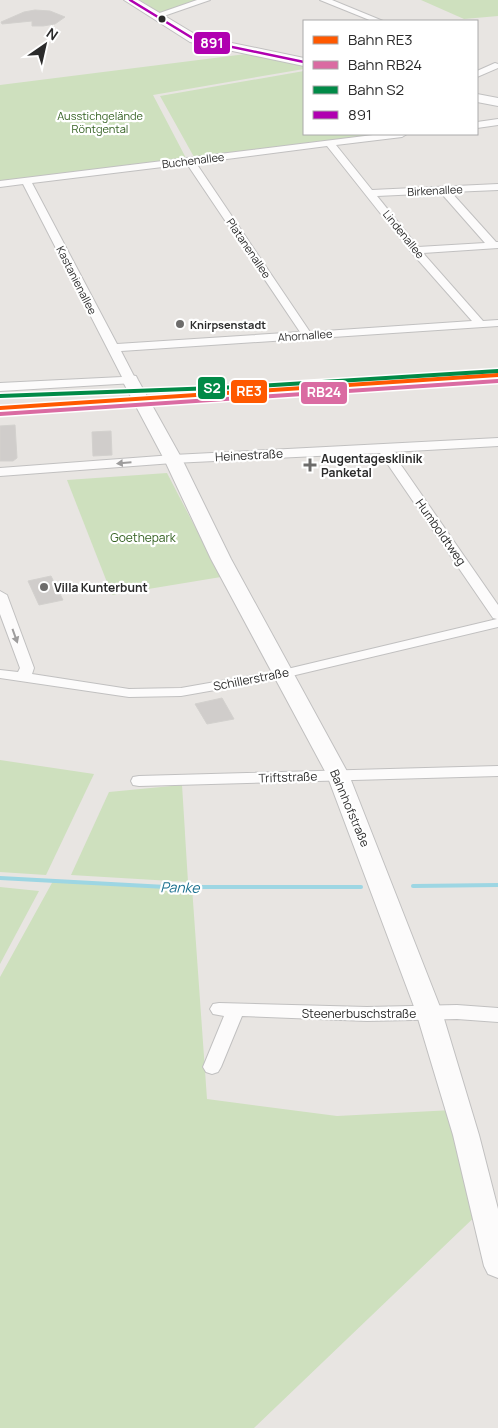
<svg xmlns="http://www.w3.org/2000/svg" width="498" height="1428" font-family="Manrope,sans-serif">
	<rect width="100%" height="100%" fill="#e8e5e2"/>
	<!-- green -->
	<g fill="#cee0be">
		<polygon points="140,0 207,0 162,14"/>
		<polygon points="421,0 498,0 498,16 464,19"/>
		<polygon points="261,52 304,62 304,69 153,95 187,160 0,182 0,85"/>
		<polygon points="304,71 304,134 380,134 194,157 160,96"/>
		<polygon points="167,473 221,577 112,595 67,480"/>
		<polygon points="0,760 94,774 46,875 0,872"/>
		<polygon points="182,785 188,882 71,875 109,792"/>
		<polygon points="53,881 192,887 207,1099 337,1116 453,1110 485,1207 254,1428 0,1428 0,977"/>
		<polygon points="0,887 39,891 0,964"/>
	</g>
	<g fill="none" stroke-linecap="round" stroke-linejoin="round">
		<!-- stream -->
		<g stroke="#9dd6e3" stroke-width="4">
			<polyline points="0,878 166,887 361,887"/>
			<polyline points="413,886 498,885"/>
		</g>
	</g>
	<!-- building -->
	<g fill="#d0cdcb" stroke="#d3d1ce">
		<polygon points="35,10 50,11 65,17 55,24 43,26 32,26 32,21 2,24 1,22 24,12"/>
		<polygon points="15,425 17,458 13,461 0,461 0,426"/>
		<polygon points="111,431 112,455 93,456 92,432"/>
		<polygon points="51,576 63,600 39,605 28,581"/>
		<polygon points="222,698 234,719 207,724 195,704"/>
	</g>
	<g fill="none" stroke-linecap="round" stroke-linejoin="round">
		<!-- street casing -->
		<g stroke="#c1c0c0" stroke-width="2">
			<g id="street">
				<polygon points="197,0 210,0 158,18 151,16"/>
				<polygon points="320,0 332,0 383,21 372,21"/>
				<polygon points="495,63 498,64 498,68 477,77 477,71"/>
				<polygon points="498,119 498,125 477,128 477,122"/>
				<path d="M 381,134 L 407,134 L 402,137 L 336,145 L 372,190 L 498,184 L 498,190 L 451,192 L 496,242 L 498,242 L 498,248 L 423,253 L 483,321 L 498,320 L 498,326 L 121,351 L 136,380 L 134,383 L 0,391 L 0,383 L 122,377 L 23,184 L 0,187 L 0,181 ZM 327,146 L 411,252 L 472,321 L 310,332 L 196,163 ZM 187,164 L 300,332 L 117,344 L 32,183 ZM 441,193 L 485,243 L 418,247 L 377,196 Z"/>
				<polygon points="498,438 498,446 392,452 498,605 498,627 283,678 181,696 129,697 0,678 0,670 18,672 20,668 0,614 0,591 7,595 34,668 32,674 129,689 181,688 283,670 497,619 493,618 380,453 173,463 0,476 0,468 173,455"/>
				<polygon points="498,766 498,776 139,786 133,785 131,781 133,777 139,776"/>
				<polygon points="219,1003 367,1007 457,1005 498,1008 498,1022 457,1019 367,1021 242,1016 221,1067 218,1072 212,1074 206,1072 203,1067 224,1016 213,1014 210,1009 213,1004"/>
			</g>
		</g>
		<!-- secondary casing -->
		<g stroke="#c1c0c0" stroke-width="2">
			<g id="secondary">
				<polygon points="124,0 138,0 198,36 304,58 304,66 190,42"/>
				<polygon points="477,94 498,98 498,106 477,102"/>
				<polygon points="130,375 136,376 138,380 182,459 231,559 349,775 442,1012 479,1135 498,1209 498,1278 488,1274 484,1266 453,1135 416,1012 327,775 211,559 164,459 122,380 124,376"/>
			</g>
		</g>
		<!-- street -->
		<use href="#street" fill="#fcfbfb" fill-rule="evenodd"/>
		<!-- secondary -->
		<use href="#secondary" fill="#fcfbfb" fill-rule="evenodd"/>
		<!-- rail -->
		<polyline stroke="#dededf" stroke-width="3" points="0,411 498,378"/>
		<!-- bus-1 casing -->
		<g stroke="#fff" stroke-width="5">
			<polyline id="bus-1" points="130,0 194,39 304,62"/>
		</g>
		<!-- bus-1 -->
		<use href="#bus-1" stroke="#b000b0" stroke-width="2.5"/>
		<!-- rail-1 casing -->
		<g stroke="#fff" stroke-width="7">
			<polyline id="rail-1" points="0,408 498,375"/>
		</g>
		<!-- rail-2 casing -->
		<g stroke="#fff" stroke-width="7">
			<polyline id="rail-2" points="0,414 498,381"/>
		</g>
		<!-- rail-3 casing -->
		<g stroke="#fff" stroke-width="7">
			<polyline id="rail-3" points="0,396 241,387 498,371"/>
		</g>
		<!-- rail-1 -->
		<use href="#rail-1" stroke="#ff5900" stroke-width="4"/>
		<!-- rail-2 -->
		<use href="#rail-2" stroke="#da6ba2" stroke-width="4"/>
		<!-- rail-3 -->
		<use href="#rail-3" stroke="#018a47" stroke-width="4"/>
	</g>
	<!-- one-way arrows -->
	<defs><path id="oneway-solid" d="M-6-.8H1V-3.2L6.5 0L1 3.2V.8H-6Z" transform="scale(1.25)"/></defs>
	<g fill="#9e9d9d">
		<use href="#oneway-solid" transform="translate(124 463) rotate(175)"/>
		<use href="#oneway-solid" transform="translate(15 636) rotate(70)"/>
	</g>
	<!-- markers -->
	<circle fill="#2b2b2b" stroke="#fff" stroke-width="2" cx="162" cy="19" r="4.5"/>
	<g fill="#6d6c6b" stroke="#fff" stroke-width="2">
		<circle cx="180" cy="324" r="5"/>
		<path d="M307.5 457.5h5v5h5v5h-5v5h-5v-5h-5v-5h5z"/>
		<circle cx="44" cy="587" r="5"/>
	</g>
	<g text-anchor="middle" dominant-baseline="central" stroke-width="4.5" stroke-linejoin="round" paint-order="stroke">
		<!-- far-park labels -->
		<g font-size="11" fill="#346122" stroke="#fff">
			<text x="100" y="115">Ausstichgelände<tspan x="100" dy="13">Röntgental</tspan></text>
		</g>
		<!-- far-street labels -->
		<g font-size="11" fill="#2b2b2b" stroke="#fff">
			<text transform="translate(193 160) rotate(-7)">Buchenallee</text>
			<text transform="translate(435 190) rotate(-3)">Birkenallee</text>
			<text transform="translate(404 234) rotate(51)">Lindenallee</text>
			<text transform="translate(249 248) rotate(56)">Platanenallee</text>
			<text transform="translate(77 280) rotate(63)">Kastanienallee</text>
			<text transform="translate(305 335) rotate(-4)">Ahornallee</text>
		</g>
		<!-- far-poi labels -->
		<g font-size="11" font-weight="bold" fill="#2b2b2b" stroke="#fff" text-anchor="start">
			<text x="190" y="324">Knirpsenstadt</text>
		</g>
		<!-- street labels -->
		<g font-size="12" fill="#2b2b2b" stroke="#fff">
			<text transform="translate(249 455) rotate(-3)">Heinestraße</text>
			<text transform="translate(441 532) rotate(55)">Humboldtweg</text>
			<text transform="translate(251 679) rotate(-11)">Schillerstraße</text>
			<text transform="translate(288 777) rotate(-2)">Triftstraße</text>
			<text transform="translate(350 808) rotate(67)">Bahnhofstraße</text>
			<text x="359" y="1013">Steenerbuschstraße</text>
		</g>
		<!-- poi labels -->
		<g font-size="12" font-weight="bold" fill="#2b2b2b" stroke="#fff" text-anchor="start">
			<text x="321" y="458">Augentagesklinik<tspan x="321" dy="14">Panketal</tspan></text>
			<text x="54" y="587">Villa Kunterbunt</text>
		</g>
		<!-- park labels -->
		<g font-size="12" fill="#346122" stroke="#fff">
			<text x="143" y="537">Goethepark</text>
		</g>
		<!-- water labels -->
		<g font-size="14" font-style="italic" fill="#1b708f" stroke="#fff">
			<text transform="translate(180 887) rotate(1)">Panke</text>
		</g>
	</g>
	<g stroke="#fff" stroke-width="2">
		<rect x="193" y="31" width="38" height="24" rx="5" fill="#b000b0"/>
		<rect x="197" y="376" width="29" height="24" rx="5" fill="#018a47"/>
		<rect x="230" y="379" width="38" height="25" rx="5" fill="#ff5900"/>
		<rect x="300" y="381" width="48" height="24" rx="5" fill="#da6ba2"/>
	</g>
	<g font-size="14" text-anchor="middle" font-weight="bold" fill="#fff">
		<text x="212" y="48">891</text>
		<text x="212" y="393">S2</text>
		<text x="249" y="396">RE3</text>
		<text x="324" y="397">RB24</text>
	</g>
	<!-- legend -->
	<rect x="303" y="20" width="175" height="115" fill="#ffffff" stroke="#aaaaaa"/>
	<rect x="313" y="36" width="25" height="8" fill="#ff5900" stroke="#aaaaaa"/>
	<text x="348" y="45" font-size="15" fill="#2b2b2b">Bahn RE3</text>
	<rect x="313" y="61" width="25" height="8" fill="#da6ba2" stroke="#aaaaaa"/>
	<text x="348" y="70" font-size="15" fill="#2b2b2b">Bahn RB24</text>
	<rect x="313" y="86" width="25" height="8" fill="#018a47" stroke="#aaaaaa"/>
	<text x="348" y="95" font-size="15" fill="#2b2b2b">Bahn S2</text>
	<rect x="313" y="111" width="25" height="8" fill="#b000b0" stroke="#aaaaaa"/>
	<text x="348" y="120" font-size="15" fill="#2b2b2b">891</text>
	<!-- north arrow -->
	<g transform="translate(45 45) rotate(34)" stroke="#ffffff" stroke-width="4" paint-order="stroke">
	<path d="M0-4L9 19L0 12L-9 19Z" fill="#2b2b2b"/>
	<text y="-8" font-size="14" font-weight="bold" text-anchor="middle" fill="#2b2b2b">N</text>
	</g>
</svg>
